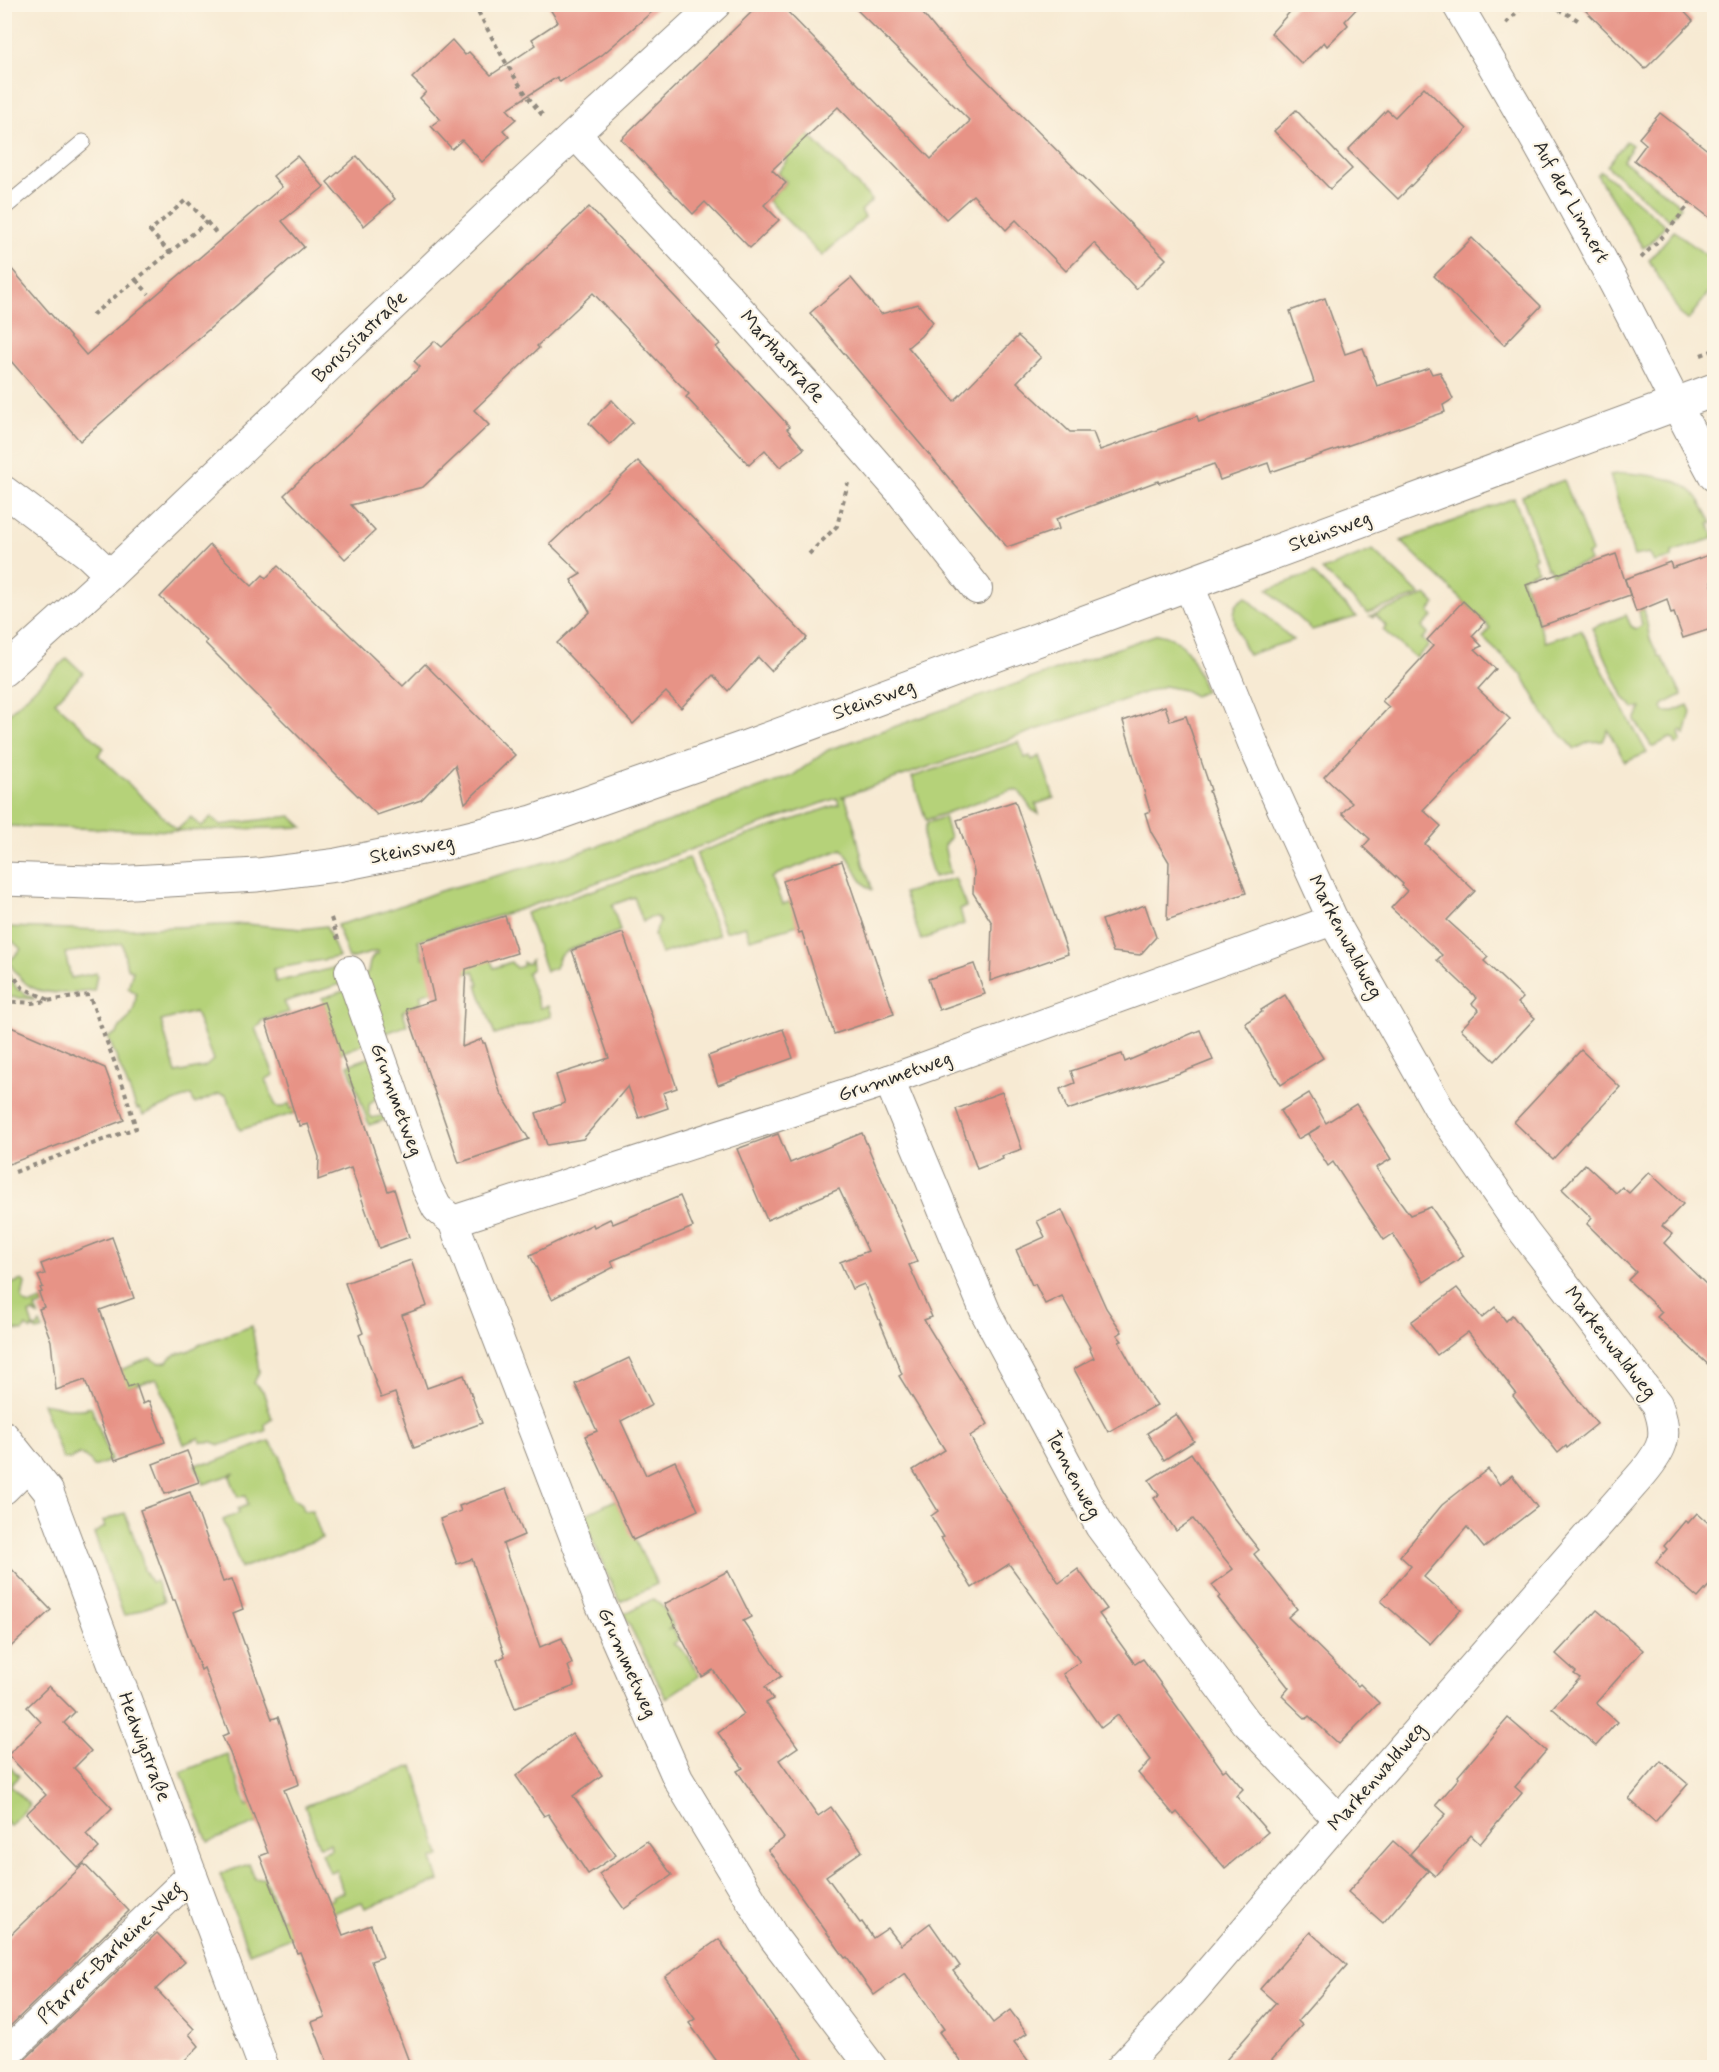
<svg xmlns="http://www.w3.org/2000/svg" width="1719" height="2072" font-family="Mynerve,sans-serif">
	<rect width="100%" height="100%" fill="#fcf5e5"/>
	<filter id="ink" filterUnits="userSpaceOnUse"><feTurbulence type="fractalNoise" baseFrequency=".0167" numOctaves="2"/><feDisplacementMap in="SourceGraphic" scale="12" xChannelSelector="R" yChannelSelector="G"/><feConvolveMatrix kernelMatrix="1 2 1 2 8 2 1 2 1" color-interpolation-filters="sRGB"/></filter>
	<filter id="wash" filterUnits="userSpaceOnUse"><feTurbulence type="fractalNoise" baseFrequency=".008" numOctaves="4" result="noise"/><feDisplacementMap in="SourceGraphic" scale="24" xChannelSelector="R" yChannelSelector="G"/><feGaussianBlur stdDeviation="1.35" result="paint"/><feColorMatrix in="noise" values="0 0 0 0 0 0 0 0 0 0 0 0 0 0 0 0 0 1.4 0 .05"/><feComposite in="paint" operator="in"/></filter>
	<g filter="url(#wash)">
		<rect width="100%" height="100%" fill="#f7ead3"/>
		<!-- green -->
		<g fill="#b5d279" stroke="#707e52" stroke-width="1.5" fill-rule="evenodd">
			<polygon points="804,130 872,200 861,211 865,217 822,256 768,201 786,183 786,181 777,173 787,160 781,153"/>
			<polygon points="1626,141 1632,145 1629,149 1630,150 1623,160 1681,206 1669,220 1607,166"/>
			<polygon points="1601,171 1665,225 1650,244 1643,248 1597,175"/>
			<polygon points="1674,231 1714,261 1714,285 1688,320 1680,314 1649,260"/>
			<path d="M 1626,473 C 1648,475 1683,477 1697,497 C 1703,505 1707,514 1712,523 L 1709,524 L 1714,538 L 1672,552 L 1672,558 L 1654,562 L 1649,553 L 1634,556 L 1610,475 Z"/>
			<polygon points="1564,480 1592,552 1587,555 1590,561 1552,574 1549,567 1547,567 1522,496"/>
			<polygon points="1514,498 1536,557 1533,559 1538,570 1522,577 1545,642 1581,630 1647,753 1625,762 1608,730 1603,741 1589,742 1575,749 1546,718 1522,675 1483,638 1490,629 1485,622 1401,541"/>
			<polygon points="1373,550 1420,595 1367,613 1322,570"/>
			<polygon points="1313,573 1357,617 1312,630 1268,589"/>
			<polygon points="1426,595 1435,604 1429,612 1433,616 1422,627 1428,633 1422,639 1429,645 1416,658 1383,630 1386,626 1376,615 1373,617 1370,616"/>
			<path d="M 1246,597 L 1293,640 L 1248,655 C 1241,638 1222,608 1246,597 Z"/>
			<polygon points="1644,609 1650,639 1659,657 1662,658 1682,695 1664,704 1662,707 1664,712 1671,712 1688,705 1691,712 1685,735 1682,731 1679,732 1681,742 1676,745 1674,739 1670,738 1652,747 1635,720 1641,708 1634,708 1624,698 1592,628 1626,615 1631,626 1636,629 1642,625 1639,611"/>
			<path d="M 1158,634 C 1191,639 1194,665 1205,691 L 1195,696 L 1184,690 L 1164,686 L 841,797 L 845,797 C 853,819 858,840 863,863 C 865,872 871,880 872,890 C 855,880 856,864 842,849 L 778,874 L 772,878 L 782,904 L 794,901 L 801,924 L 750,939 L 745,926 L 725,932 L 696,853 L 839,804 L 837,798 L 524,908 L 418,940 L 423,958 L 490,959 L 494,968 L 511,962 L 516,968 L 523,966 L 523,962 L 526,964 L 529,963 L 531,960 L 532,968 L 527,973 L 540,1008 L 548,1006 L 551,1016 L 495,1035 L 477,985 L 479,984 L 474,971 L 434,985 L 435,990 L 420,995 L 422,1002 L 403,1011 L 407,1025 L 384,1034 L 364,975 L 368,972 L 370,962 L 374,955 L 378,954 L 378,951 L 349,959 L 337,925 L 383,912 L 440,891 L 568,856 L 673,820 L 792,776 L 828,750 Z"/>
			<polygon points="67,658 83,673 55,702 104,748 98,755 177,830 191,817 201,827 211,817 220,825 291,816 303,827 178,831 5,826 5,717"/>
			<polygon points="1019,742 1025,758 1030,756 1032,760 1040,756 1054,798 1036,804 1039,814 1032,810 1019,791 1011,790 926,820 912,777"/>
			<path d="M 944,817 L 950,838 L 944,845 L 950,873 L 934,877 C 929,860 919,840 927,823 Z"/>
			<polygon points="689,858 719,935 661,954 654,934 660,922 657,917 650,917 643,922 634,897 612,905 620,931 566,951 560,955 555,968 546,971 526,913"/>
			<polygon points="955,878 966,907 960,909 964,924 921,940 904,893"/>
			<path d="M 246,924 L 302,929 L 326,926 L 339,957 L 273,969 L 276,982 L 338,967 L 344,983 L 284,1002 L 289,1012 L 261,1021 L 261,1024 L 255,1028 L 274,1075 L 266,1079 L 276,1107 L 284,1107 L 289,1103 L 291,1109 L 296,1107 L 298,1112 L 240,1130 L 226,1095 L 219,1094 L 195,1104 L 191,1095 L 143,1115 L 139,1108 L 137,1109 L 108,1037 L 117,1034 C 119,1025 124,1024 129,1018 C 134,1011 136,1001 136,993 L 128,988 L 133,971 L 127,968 L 122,943 L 65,953 L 71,978 L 96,973 L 97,975 L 94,991 C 84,989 76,993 66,993 C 35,993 24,988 9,962 L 21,949 L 10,939 L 5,945 L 5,927 L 104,930 ZM 195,1012 L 213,1060 L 205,1067 L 176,1073 L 161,1021 Z"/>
			<polygon points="5,969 17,989 35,999 5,997"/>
			<polygon points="347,990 366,1043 341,1053 322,998"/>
			<polygon points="371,1057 383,1096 376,1098 369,1105 369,1113 372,1118 390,1114 391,1118 369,1125 348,1065"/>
			<polygon points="22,1280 25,1283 22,1298 24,1303 31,1305 42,1301 43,1305 35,1308 38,1315 33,1312 29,1314 33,1327 37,1328 40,1323 43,1329 37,1331 32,1328 31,1330 26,1326 23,1331 14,1330 5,1304 5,1286"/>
			<path d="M 252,1326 L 259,1372 L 254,1383 L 263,1391 L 272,1419 L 265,1424 L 266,1431 L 220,1445 L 213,1442 L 201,1442 L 199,1438 L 184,1444 L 157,1379 L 109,1392 L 103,1377 L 150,1358 L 159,1363 L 167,1362 C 172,1353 179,1354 188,1351 C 196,1348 199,1343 207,1342 Z"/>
			<path d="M 42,1403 C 58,1405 75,1413 91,1407 L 111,1460 L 94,1467 L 91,1462 L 80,1454 L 71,1459 L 63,1459 Z"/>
			<polygon points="269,1441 281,1457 284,1481 292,1497 302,1504 304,1511 312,1510 322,1538 241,1568 223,1520 239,1513 238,1509 248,1505 246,1496 238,1497 230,1477 235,1473 204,1484 195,1465 202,1463 212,1463"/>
			<polygon points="615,1500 657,1584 620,1602 582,1516"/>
			<polygon points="125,1513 142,1559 144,1570 151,1582 156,1581 164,1601 124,1616 94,1533 105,1527 103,1521"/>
			<path d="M 653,1599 C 663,1603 668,1617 673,1626 L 667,1630 L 672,1628 L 679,1639 L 673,1644 C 687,1651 692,1663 699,1676 L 666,1698 L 624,1614 Z"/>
			<polygon points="227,1754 247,1806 280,1793 288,1811 208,1842 181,1772"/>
			<polygon points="4,1761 19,1776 10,1785 30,1805 10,1826 5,1820"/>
			<polygon points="413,1766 440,1856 432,1859 439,1881 365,1908 362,1902 297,1927 299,1934 249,1953 220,1874 249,1864 255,1879 264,1877 280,1918 333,1899 332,1896 343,1892 336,1870 329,1872 322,1853 331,1849 330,1843 319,1846 305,1806"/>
		</g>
		<g id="blocks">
			<!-- building -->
			<g fill="#e79386">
				<polygon points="547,4 661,4 602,55 560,82 557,77 507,109 516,119 503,130 509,137 482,162 462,140 452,149 431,126 440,119 420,98 426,92 412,78 452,40 465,55 469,52 491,75 536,45 532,39 558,22"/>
				<polygon points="760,4 780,4 931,159 970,121 851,4 915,4 937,31 1166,259 1136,289 1094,243 1066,271 1016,220 1006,230 973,195 946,219 838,107 772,170 786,183 764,205 779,220 750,248 705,202 693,214 621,139"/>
				<polygon points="1297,4 1361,4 1345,21 1348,25 1327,46 1324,42 1302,64 1271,33"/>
				<polygon points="1579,4 1677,4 1693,21 1645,69"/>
				<polygon points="1424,87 1467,129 1398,199 1348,150 1387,110 1395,117"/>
				<polygon points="1296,110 1352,169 1330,189 1274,131"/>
				<polygon points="1660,113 1714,155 1714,221 1634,160 1646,144 1639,138"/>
				<polygon points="297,156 324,187 282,221 304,247 80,441 4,353 4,260 86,355 282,187 273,176"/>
				<polygon points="357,156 395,199 364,226 327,182"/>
				<polygon points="589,207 720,344 716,347 790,427 787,429 804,449 780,467 765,450 749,465 686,397 689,394 593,293 537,346 539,348 474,410 489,425 423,487 351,505 375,531 345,559 284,495 420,367 414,361 435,341 442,347"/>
				<polygon points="1472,238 1541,306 1504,345 1434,276"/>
				<polygon points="851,278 881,314 918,304 933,322 921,336 908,347 954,401 1018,336 1041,357 1017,382 1070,432 1093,432 1100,450 1197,416 1199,422 1314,382 1290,311 1325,298 1345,354 1363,348 1377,386 1429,368 1432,374 1440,372 1453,399 1443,405 1445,412 1271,472 1268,463 1220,480 1214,464 1159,483 1158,481 1056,519 1059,529 1007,547 810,313"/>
				<polygon points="612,400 633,422 610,445 589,423"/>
				<polygon points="638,461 807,638 771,671 758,657 728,691 713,675 681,708 666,692 633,724 557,643 590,612 571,580 581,574 550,544"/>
				<polygon points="210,545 252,586 263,575 266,578 278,566 403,686 425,664 515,755 465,803 455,765 421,800 377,815 205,643 207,641 160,597"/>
				<polygon points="1714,553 1714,579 1711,581 1714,592 1714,628 1683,638 1674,613 1671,614 1667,599 1636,612 1625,579 1670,562 1672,568"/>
				<polygon points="1616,554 1630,595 1541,626 1526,585"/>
				<polygon points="1463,601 1485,622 1472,636 1482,646 1475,649 1496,669 1478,689 1510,719 1423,810 1441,826 1425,844 1475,891 1447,920 1488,957 1484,961 1523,998 1518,1003 1535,1018 1495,1061 1461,1029 1479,1010 1472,1004 1477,998 1437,960 1442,955 1391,908 1407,891 1402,886 1403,884 1363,847 1370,839 1342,813 1352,803 1324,777 1389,707 1382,701 1433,646 1427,640"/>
				<polygon points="1165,706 1170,721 1186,716 1211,790 1209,791 1246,893 1167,920 1169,862 1151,832 1145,813 1150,811 1123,721"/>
				<polygon points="1015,801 1068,954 990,981 992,923 973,893 974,871 957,820"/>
				<polygon points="842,861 894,1014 834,1034 802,932 799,933 783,881"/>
				<polygon points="1145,905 1156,937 1140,955 1113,952 1102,920"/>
				<polygon points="505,916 517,953 466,969 462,1047 482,1039 483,1043 485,1043 500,1092 529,1139 459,1163 406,1009 434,1000 421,942"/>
				<polygon points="623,933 677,1088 663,1093 668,1108 639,1118 628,1086 583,1139 547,1145 536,1113 565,1103 556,1075 609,1058 572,950"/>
				<polygon points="974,964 985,994 939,1010 928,979"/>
				<polygon points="1285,995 1323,1058 1281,1085 1245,1023 1262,1012 1261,1010"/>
				<polygon points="324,1002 388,1191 394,1189 409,1237 379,1248 351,1168 318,1180 319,1157 308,1124 300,1126 299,1121 297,1122 266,1022"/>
				<polygon points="4,1024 105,1068 124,1120 4,1166"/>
				<polygon points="783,1029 793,1058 718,1085 708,1056"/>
				<polygon points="1200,1030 1213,1060 1183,1072 1067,1110 1060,1089 1075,1083 1071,1071 1122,1054 1125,1062"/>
				<polygon points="1581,1050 1620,1087 1553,1159 1514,1122"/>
				<polygon points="1002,1092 1022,1149 1002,1156 1003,1159 977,1169 956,1109"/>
				<polygon points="1309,1093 1326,1123 1356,1104 1391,1159 1376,1168 1410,1215 1431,1207 1464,1256 1424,1282 1393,1234 1384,1240 1333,1162 1328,1166 1308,1134 1321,1126 1298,1139 1280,1111"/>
				<polygon points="862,1133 917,1262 909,1265 932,1317 924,1320 988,1424 970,1436 982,1459 1059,1583 1078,1569 1107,1609 1099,1614 1135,1664 1143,1659 1223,1771 1226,1769 1243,1789 1236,1796 1268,1832 1225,1868 1177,1812 1174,1815 1138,1773 1151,1760 1118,1715 1101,1728 1063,1674 1080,1662 1009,1564 972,1588 941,1538 944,1537 931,1516 938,1511 913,1470 945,1450 899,1376 902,1374 864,1284 852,1289 840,1262 868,1251 839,1189 767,1220 737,1149 778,1134 790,1163"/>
				<polygon points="1585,1164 1616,1193 1622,1187 1629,1193 1649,1172 1683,1204 1662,1226 1672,1234 1664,1243 1714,1292 1714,1370 1657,1317 1662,1312 1628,1280 1636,1272 1587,1224 1592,1218 1562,1189"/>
				<polygon points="680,1196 693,1227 611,1261 614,1267 552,1299 530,1255 593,1224 594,1227 610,1219 613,1224"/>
				<polygon points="1062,1210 1106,1308 1122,1332 1117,1335 1122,1341 1119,1342 1144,1387 1157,1405 1108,1432 1074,1369 1094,1358 1089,1348 1090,1347 1062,1296 1045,1304 1035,1284 1032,1285 1016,1250 1045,1237 1037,1221"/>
				<polygon points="112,1237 134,1298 100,1310 128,1387 136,1384 143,1404 149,1401 165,1442 115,1460 85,1380 56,1390 51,1341 39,1309 44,1307 39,1293 42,1292 40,1288 43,1287 38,1276 45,1274 41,1264"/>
				<polygon points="411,1260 427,1306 402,1315 427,1388 464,1375 482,1423 414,1448 395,1393 381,1398 359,1335 363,1333 345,1283"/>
				<polygon points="1457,1288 1482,1318 1495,1307 1506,1321 1512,1315 1597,1424 1567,1448 1566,1446 1558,1453 1513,1396 1516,1393 1468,1332 1437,1355 1411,1322"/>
				<polygon points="629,1358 652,1405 621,1421 646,1475 675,1461 698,1510 633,1540 585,1436 597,1431 575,1384"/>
				<polygon points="1176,1414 1194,1441 1164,1460 1147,1433"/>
				<polygon points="187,1451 199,1482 165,1494 153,1464"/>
				<polygon points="1191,1453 1233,1517 1259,1550 1254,1554 1297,1609 1288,1617 1358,1686 1360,1684 1379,1703 1339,1744 1309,1716 1306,1719 1282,1696 1289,1688 1218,1598 1220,1596 1212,1585 1233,1569 1193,1519 1176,1531 1154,1498 1159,1495 1149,1480"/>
				<polygon points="1488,1469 1500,1485 1512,1475 1537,1507 1484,1548 1467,1527 1424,1577 1461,1609 1430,1644 1381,1601 1411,1566 1400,1556 1442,1505"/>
				<polygon points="506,1489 524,1535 503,1544 540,1647 562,1638 572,1664 568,1666 575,1686 515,1708 497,1660 505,1656 472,1559 457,1564 440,1519 461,1511 459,1506"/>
				<polygon points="190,1492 223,1582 232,1579 243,1609 233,1613 272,1719 278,1717 283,1731 299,1784 284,1790 343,1935 371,1925 383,1957 371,1961 411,2067 329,2067 312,2022 325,2017 300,1952 297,1953 260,1856 268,1853 230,1753 222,1736 229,1733 204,1668 201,1670 175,1600 173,1600 140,1510"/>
				<polygon points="1697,1513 1714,1528 1714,1580 1698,1598 1656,1562 1667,1549 1664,1546 1685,1521 1688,1523"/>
				<polygon points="4,1561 51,1610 4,1653"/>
				<polygon points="728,1571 751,1617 743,1621 781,1676 765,1687 773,1699 766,1703 798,1747 779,1760 818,1816 831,1807 862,1851 826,1876 860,1923 862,1922 873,1938 888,1928 901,1945 930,1923 960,1966 953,1971 993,2023 1010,2010 1027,2033 1014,2042 1033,2067 965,2067 939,2032 944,2029 905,1973 874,1995 847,1957 845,1958 768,1850 784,1838 737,1771 743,1768 718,1733 744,1714 713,1670 702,1677 664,1604"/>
				<polygon points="1597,1610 1643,1650 1596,1703 1617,1722 1596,1746 1552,1708 1580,1678 1574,1674 1576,1672 1556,1654"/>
				<polygon points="49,1686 75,1712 64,1723 91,1751 74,1768 112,1808 86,1834 99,1848 78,1868 26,1814 46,1795 8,1755 41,1722 27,1707"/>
				<polygon points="1508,1718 1546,1751 1515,1787 1522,1793 1480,1844 1471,1835 1435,1876 1410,1854 1446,1814 1436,1805 1459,1778 1458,1776"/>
				<polygon points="572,1733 602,1775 573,1796 616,1855 588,1874 548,1814 544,1816 516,1776"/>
				<polygon points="1661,1761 1688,1784 1655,1822 1629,1799"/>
				<polygon points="647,1841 672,1875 624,1909 599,1874"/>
				<polygon points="1393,1841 1428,1871 1383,1923 1348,1892"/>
				<polygon points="84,1864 129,1911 4,2032 4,1941"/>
				<polygon points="1310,1932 1347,1965 1298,2021 1302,2025 1266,2067 1220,2067 1276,2003 1260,1989"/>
				<polygon points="157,1933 185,1962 156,1989 194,2029 189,2034 199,2046 178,2067 17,2067"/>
				<polygon points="719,1939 782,2030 809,2067 721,2067 689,2023 695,2019 665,1977"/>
			</g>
		</g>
	</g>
	<g filter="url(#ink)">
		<use href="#blocks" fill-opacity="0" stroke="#918a7f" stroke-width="1.5"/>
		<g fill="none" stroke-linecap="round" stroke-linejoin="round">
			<!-- service casing -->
			<g stroke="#918a7f" stroke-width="17">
				<polyline id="service" points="4,208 83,142"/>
			</g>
			<!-- minor casing -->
			<g stroke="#918a7f" stroke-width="32">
				<g id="minor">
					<path d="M 1457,4 C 1508,91 1558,177 1605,266 C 1643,336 1676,407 1714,476"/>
					<polyline points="576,135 729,298 845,428 900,491 977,589"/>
					<polyline points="4,491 88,554 110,575"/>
					<polyline points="4,671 110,575 492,211 716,4"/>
					<polyline points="350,971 427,1188 437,1208 453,1221 601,1605 678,1779 774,1938 872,2068"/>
					<polyline points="889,1080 986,1313 1100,1526 1246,1722 1339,1820"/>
					<polyline points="453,1221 889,1080 1333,920"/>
					<polyline points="4,1436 48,1491 264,2068"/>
					<polyline points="4,1489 28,1465"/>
					<polyline points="4,2056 192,1875"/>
					<path d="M 1121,2068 L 1191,1993 L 1339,1820 L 1643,1473 C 1664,1448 1669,1435 1657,1404 L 1524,1232 L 1440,1110 L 1333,920 L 1257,753 L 1188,583"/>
				</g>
			</g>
			<!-- secondary casing -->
			<g stroke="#918a7f" stroke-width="35">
				<polyline id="secondary" points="4,879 115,883 257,875 337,865 461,840 533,822 749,746 1714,390"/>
			</g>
			<!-- path -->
			<g stroke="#918a7f" stroke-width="4" stroke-dasharray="4.5 4.5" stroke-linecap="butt">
				<path d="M 474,4 C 495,43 515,84 544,117"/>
				<path d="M 1551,4 C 1560,13 1572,14 1581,23"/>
				<polyline points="1506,23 1525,4"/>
				<polyline points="207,222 216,233"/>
				<polyline points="1641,258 1666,233 1691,202"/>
				<polyline points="136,280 149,294"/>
				<path d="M 92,315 C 131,284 169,253 207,222 L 186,200 L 150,231 L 170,253"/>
				<polyline points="1701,355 1712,351"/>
				<polyline points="809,554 837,526 848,483"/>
				<polyline points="331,918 339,942"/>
				<polyline points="4,964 23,988 49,1000"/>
				<polyline points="4,1001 32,1003 89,995 122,1082 136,1128 15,1172"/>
			</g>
			<!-- service -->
			<use href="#service" stroke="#fff" stroke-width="15"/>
			<!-- minor -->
			<use href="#minor" stroke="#fff" stroke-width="30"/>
			<!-- secondary -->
			<use href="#secondary" stroke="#fff" stroke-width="33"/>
		</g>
	</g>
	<g text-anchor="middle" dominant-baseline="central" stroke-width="4.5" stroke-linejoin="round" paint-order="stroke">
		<!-- street labels -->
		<g font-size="20" fill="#2b2b2b" stroke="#fcf5e5">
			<text transform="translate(1571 202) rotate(61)">Auf der Linnert</text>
			<text transform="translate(360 337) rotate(-44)">Borussiastraße</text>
			<text transform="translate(782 357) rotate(48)">Marthastraße</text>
			<text transform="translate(1330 532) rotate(-20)">Steinsweg</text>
			<text transform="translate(874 700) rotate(-20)">Steinsweg</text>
			<text transform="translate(412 850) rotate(-11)">Steinsweg</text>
			<text transform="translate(1345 937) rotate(62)">Markenwaldweg</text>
			<text transform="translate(895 1077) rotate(-19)">Grummetweg</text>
			<text transform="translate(396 1100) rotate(70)">Grummetweg</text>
			<text transform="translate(1610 1343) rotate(52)">Markenwaldweg</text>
			<text transform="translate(1073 1475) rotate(62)">Tennenweg</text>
			<text transform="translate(627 1663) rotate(66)">Grummetweg</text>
			<text transform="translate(144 1747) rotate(69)">Hedwigstraße</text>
			<text transform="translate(1377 1777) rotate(-49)">Markenwaldweg</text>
			<text transform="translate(111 1953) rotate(-44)">Pfarrer-Barheine-Weg</text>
		</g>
	</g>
	<!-- margin -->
	<rect width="1719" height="2072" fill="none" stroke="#fcf5e5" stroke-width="24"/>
</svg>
